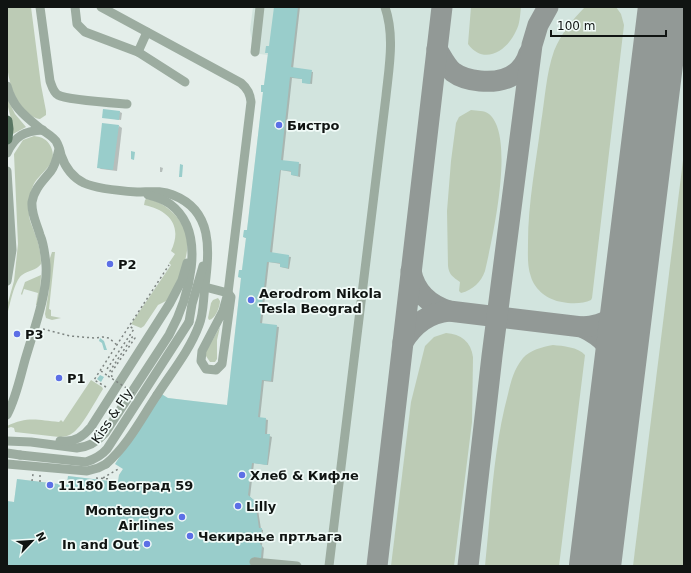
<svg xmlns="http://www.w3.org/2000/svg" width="691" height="573" font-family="'DejaVu Sans',sans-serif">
	<rect width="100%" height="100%" fill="#e4eeea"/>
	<!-- built -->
	<polygon fill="#d2e4de" points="253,7 684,7 684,566 7,566 7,501 14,502 17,479 66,485 68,476 118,482 119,475 168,398 227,405 241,278 238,277 239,270 242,270 246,238 243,237 244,230 247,230 263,92 261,92 261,85 264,85 268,55 251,53 252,42 250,30"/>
	<!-- green -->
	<g fill="#bccbb5">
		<path d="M 7,7 L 31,7 L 41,85 L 46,111 L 46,115 L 40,119 C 35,119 31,115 27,112 C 0,87 7,40 7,7 Z"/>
		<path d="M 471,7 L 521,7 C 520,15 520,24 516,31 C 507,51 484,66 468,44 Z"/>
		<path d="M 585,7 L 616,7 L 621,14 L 624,25 L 592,298 L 591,300 C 583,304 571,304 562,302 C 548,300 535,290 531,277 C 527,266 528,254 528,243 C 528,203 536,163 541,123 C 545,99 546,74 554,51 C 561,34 572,20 585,7 Z"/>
		<path d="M 7,98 L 15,114 L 26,127 L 13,134 C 14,121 7,111 7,98 Z"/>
		<path d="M 471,110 C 477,111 484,110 489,114 C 516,136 492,240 485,271 C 481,282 473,290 461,293 L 459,291 L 460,282 C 453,277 449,275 448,266 L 447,211 L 451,161 L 456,123 L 459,117 Z"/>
		<path d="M 34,136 C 42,137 47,139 51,147 C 59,165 39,172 33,186 C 31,191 28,208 29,214 C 29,221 33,227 35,234 C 39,243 41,255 41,264 C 36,271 28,270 22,275 C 14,281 10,305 7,315 L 7,306 L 14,281 L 18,244 L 14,154 L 23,140 Z"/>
		<polygon points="684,152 684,566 633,566"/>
		<path d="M 146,199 C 156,200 163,204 171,211 C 202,239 182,270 168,300 L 158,305 L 144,326 L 141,328 L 131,324 L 171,265 L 169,263 L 175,254 L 171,251 C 183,226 169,210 144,205 L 145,200 Z"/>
		<polygon points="52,252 55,252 49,309 51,310 51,316 61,318 52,320 46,318 45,314 49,290 49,261"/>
		<polygon points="41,275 40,294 38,305 36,305 38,293 24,289 22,295 21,294 25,282"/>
		<path d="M 218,298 L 220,301 C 220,307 215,319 209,320 L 208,318 L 211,303 L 213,300 Z"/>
		<polygon points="220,327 217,340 217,359 215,362 210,362 206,356 206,351"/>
		<path d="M 446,333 C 461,334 471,342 473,357 L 472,422 L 454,566 L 391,566 L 411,402 L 425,346 L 434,337 Z"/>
		<path d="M 553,345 C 563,346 578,347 585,355 L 559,566 L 485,566 C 491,509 493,450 508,394 C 511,381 514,369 523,358 C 530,350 542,347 553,345 Z"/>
		<path d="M 91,380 L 102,387 L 103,389 C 96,400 83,425 74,432 C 69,436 65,437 59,437 L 15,432 L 14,428 L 11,427 L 8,428 L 7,431 L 7,426 C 27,416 38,420 59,422 L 61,420 L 63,422 Z"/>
	</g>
	<!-- shadow -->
	<g fill="#0003">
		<polygon points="275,7 300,7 293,69 313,72 312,84 305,83 303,79 292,78 283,161 301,164 300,177 292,175 292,172 281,170 272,254 291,257 289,269 281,267 281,264 269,262 262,324 279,327 273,382 264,381 260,418 268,420 267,435 272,437 268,465 254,463 250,497 257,503 261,529 263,530 262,546 264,548 263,559 7,566 7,502 14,503 68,486 119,483 168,399 228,406 247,238 244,237 248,231 264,93 262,91 265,86"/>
		<polygon points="120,112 122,113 121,120 103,117"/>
		<polygon points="119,126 122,128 117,171 101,169 98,167"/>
		<polygon points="160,167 163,168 162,172 160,172"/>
	</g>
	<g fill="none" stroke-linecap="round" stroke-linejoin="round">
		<!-- taxiway -->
		<g stroke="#929996" stroke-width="21">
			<polyline points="663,7 664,9"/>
			<path d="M 437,49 C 442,57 446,66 453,72 C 461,78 470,80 480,81 C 502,83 522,77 529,53"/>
			<path d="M 411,271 C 415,292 430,305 449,311"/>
			<path d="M 582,327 C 605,338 612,348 619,372"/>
			<path d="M 403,342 C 414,324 428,313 449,311 L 582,327 C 608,325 619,317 629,293"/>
			<polyline points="377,566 442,7"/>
			<polyline points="468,566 492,356 532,45 538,25 548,7"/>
		</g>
		<!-- runway -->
		<polyline stroke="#929996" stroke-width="52" points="595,566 664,7"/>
	</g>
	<!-- building -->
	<g fill="#99cdcb">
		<polygon points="274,7 298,7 291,67 312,70 310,84 302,83 302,79 290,77 281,160 299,162 298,176 291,175 291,171 280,170 270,252 289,255 288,268 280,267 280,263 267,262 260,323 277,325 271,381 262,380 258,417 266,418 265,434 270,434 267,465 252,463 248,495 255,501 259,528 262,528 260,544 262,546 261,558 254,557 253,566 7,566 7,501 14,502 17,479 67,485 68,476 118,482 119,475 123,469 115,464 160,393 168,398 227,405 241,278 238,277 239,270 242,270 246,238 243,237 244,230 247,230 263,92 261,92 261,85 264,85 268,53 265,53 266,46 269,46"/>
		<polygon points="103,109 120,111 119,120 102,118"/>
		<polygon points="102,123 119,125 113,170 97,168"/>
		<polygon points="131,151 135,152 134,160 131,159"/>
		<polygon points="180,164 183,165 182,177 179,177"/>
		<polygon points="100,338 104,341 107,350 104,350 102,343 99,341"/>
		<polygon points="100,375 104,377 101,382 97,379"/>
	</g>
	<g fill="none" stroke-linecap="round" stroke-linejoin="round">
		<!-- path -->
		<g stroke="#7d8481" stroke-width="1.5" stroke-dasharray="2 3" stroke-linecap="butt">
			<polyline points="43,329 70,336 94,338 103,337 109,338 117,345"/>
			<polyline points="101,371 108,376"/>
			<polyline points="112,377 111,373 135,338 133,336 110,371 107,369 134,329 129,326"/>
			<polyline points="106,387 94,380 169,265"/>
			<polyline points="96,478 111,479"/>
			<polyline points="103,478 120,468"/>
			<polyline points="32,481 33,474"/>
			<polyline points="40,482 40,475"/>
		</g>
		<!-- minor -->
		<g stroke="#9caca0" stroke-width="9">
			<path d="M 40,7 L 50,81 C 52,86 53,92 58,95 C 67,100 114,103 127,104"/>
			<polyline points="75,7 77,24 85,32 138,52 147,32"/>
			<path d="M 101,7 L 241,83 C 248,89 250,94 251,102 L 228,293 L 205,287"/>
			<polyline points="138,52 185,82"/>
			<polyline points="255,52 260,7"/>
			<path d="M 7,86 C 13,108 25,116 42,130 C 47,133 52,136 56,141 C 59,146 60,150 61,155 C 65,167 72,177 84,183 C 97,189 122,191 137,192 C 150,192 161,190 173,195 C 214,211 209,251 205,286 C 203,299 204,313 199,325 C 190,350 171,373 157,395"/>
			<path d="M 7,153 C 15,136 24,131 43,130"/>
			<polyline points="7,171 12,250 7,281"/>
			<polygon points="228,293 231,297 222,364 216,370 206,369 201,361 202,351 223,311"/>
			<polyline points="189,322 192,304 203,266"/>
			<path d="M 7,415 C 16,398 20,378 25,360 C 33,332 48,293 46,265 C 45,254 44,244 40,235 C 37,224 31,214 32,202 C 34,189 43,181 51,171 C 56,164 57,157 59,149"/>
			<path d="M 7,441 L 31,442 L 77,448 C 89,447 97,442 105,433 L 169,335 C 188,300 209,233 170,204 C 163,199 156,197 148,195"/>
			<path d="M 60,441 C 73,443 83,437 91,427 L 170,303 L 182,280 L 187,263"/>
			<polyline points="7,453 20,455"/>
			<polyline points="7,464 87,471 98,468 106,464"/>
			<polyline points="254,562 297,566"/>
			<path d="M 329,566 L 386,96 C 389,67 395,36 385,7"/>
		</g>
		<!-- major -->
		<polyline stroke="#597662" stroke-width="11" points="7,121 8,129 7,139"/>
		<!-- path-bridge -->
		<polyline stroke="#7d8481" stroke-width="1.5" stroke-dasharray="2 3" stroke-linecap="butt" points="108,376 134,393"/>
		<!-- minor-bridge -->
		<g stroke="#9caca0" stroke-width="9">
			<path d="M 20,455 L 86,462 C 95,459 101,456 107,449 L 189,322"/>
			<path d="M 106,464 C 128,445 141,419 157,395"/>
		</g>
	</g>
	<!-- markers -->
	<g fill="#5c6fe6" stroke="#f1fbf8" stroke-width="1.5">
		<circle cx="279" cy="125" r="4"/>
		<circle cx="110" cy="264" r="4"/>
		<circle cx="251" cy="300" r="4"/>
		<circle cx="17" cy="334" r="4"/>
		<circle cx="59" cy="378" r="4"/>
		<circle cx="242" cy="475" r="4"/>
		<circle cx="50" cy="485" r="4"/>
		<circle cx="238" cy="506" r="4"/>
		<circle cx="182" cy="517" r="4"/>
		<circle cx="190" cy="536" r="4"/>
		<circle cx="147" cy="544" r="4"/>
	</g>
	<g text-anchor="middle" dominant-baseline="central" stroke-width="3.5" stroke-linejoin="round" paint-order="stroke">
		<!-- poi labels -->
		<g font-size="13" font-weight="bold" fill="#101412" stroke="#f1fbf8" text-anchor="start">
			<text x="287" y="125">Бистро</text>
			<text x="118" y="264">P2</text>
			<text x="259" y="293">Aerodrom Nikola<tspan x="259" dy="15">Tesla Beograd</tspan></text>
			<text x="25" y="334">P3</text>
			<text x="67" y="378">P1</text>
			<text x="250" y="475">Хлеб &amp; Кифле</text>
			<text x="58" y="485">11180 Београд 59</text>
			<text x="246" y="506">Lilly</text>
			<text x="174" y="510" text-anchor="end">Montenegro<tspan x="174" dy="15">Airlines</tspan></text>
			<text x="198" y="536">Чекирање пртљага</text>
			<text x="139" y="544" text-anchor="end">In and Out</text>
		</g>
		<!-- street labels -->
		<g font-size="13" fill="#101412" stroke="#f1fbf8">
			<text transform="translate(112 416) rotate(-56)">Kiss &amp; Fly</text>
		</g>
	</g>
	<!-- border -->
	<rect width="691" height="573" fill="none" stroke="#101412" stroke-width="16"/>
	<!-- north arrow -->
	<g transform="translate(32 541) rotate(65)" stroke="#f1fbf8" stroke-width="3" paint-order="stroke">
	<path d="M0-3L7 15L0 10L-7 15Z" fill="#101412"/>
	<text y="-6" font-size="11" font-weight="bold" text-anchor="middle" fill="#101412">N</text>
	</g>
	<!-- scale -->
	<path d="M551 30v6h115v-6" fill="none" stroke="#101412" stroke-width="2"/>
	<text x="557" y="30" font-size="12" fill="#101412" stroke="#f1fbf8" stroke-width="3" paint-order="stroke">100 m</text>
</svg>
